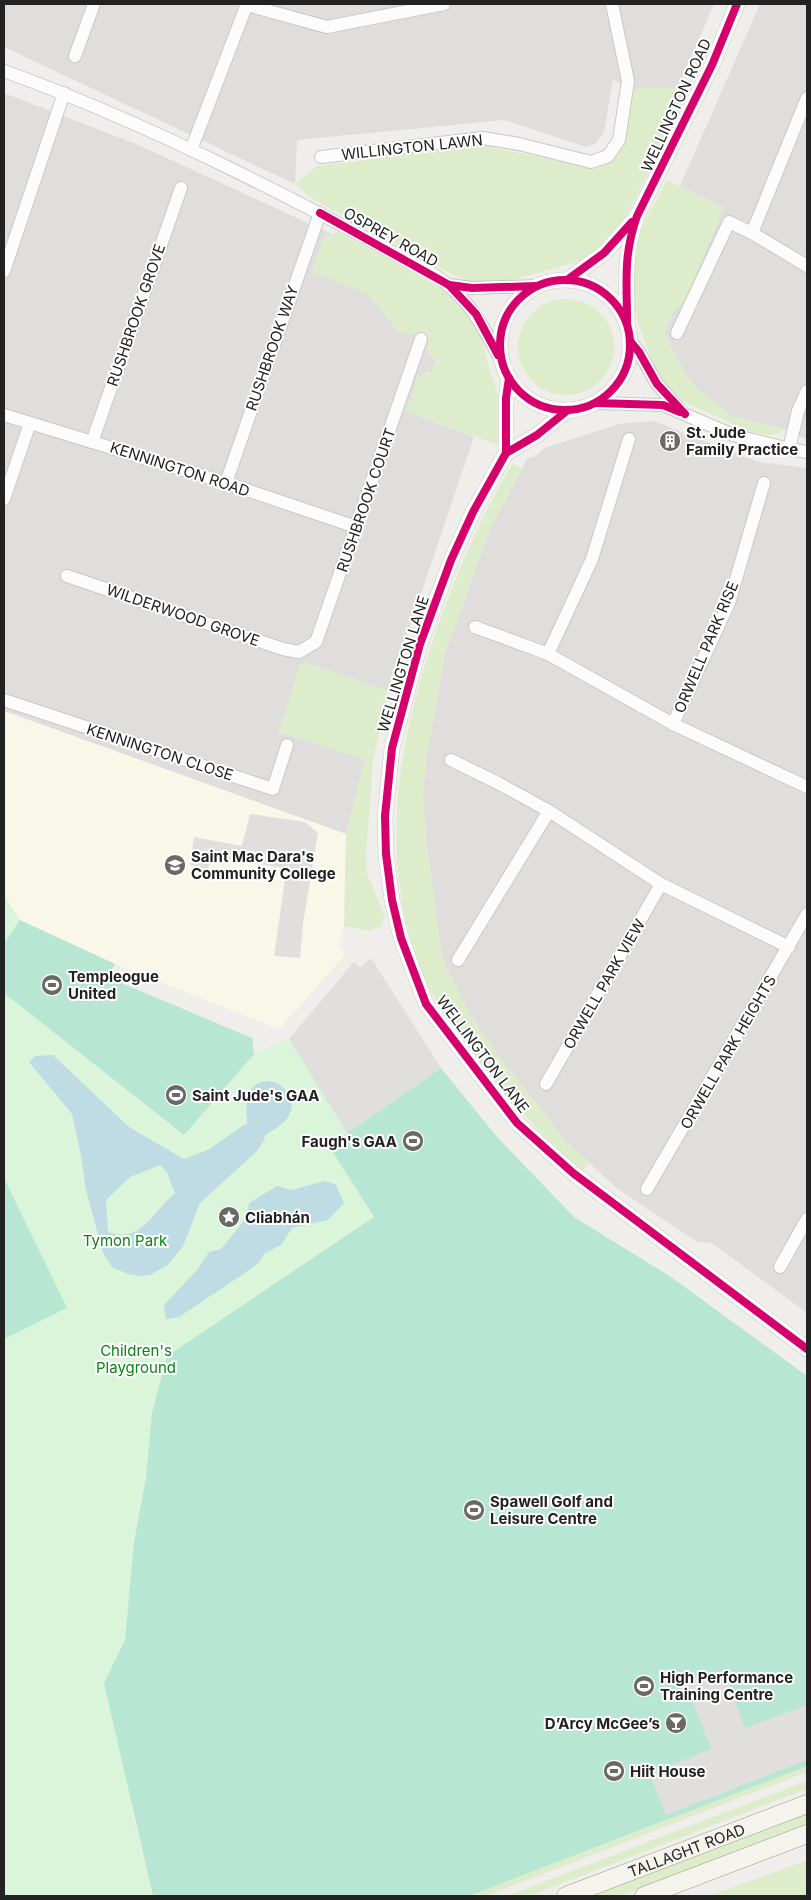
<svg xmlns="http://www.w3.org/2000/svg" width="811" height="1900" font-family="Inter,sans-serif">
	<rect width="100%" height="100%" fill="#f0eeeb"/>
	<!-- residential -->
	<g fill="#dfdedc">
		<polygon points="4,4 714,4 681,81 680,88 633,88 613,80 604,132 595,144 586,147 504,120 297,140 295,184 4,47"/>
		<polygon points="760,4 807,4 807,440 783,429 731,416 691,383 664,333 674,308 724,208 680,186"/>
		<polygon points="4,93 136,144 332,234 323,239 312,272 367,293 397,330 430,339 436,359 432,372 426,372 406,411 474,437 388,691 306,663 279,732 365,759 346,834 4,711"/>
		<polygon points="653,421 759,462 807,468 807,1313 712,1243 697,1242 619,1190 567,1143 498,1055 469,1013 442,958 426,840 423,793 426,760 445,653 490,529 527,459 536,456 545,448 619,424"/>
	</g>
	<!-- education -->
	<polygon fill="#f8f7e8" points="4,711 346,834 344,926 339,946 345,955 279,1029 115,964 20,920 4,895"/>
	<!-- grass -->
	<g fill="#ddeccb">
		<path d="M 633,88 L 680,88 L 687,94 L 619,231 L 605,246 L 580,261 L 498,284 L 474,283 L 459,278 L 311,198 L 295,184 L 317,166 L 483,145 L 586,167 C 630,167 627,120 633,88 Z"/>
		<path d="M 667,180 L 724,208 L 684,303 L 674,309 L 664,333 L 691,383 L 731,416 L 783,429 L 779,433 C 759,440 736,424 718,417 C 703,410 687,405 674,394 C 651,375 626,294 629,264 C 632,240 656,202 667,180 Z"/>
		<path d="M 337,232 C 374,252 447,283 471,317 C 482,334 485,355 491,374 C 499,396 506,422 498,445 L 406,411 L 418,376 L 432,372 L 436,359 L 430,356 L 427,348 L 429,339 L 397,330 L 367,293 L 312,272 L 323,239 Z"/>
		<circle cx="566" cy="347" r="48"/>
		<path d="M 512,464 L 522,468 L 490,529 L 445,653 L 426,760 L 423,793 L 426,840 L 442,958 L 469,1013 L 498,1055 L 567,1143 L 589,1163 L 583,1170 C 534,1131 497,1085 461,1035 C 447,1016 432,997 423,975 C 377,861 397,746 435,634 C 456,575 480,518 512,464 Z"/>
		<polygon points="306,663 388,691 373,761 366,856 366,871 385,917 380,927 369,931 344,926 346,834 365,759 279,732 300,664"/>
		<polygon points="807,1758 807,1772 486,1896 469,1896 668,1820"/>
		<polygon points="807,1781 807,1789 529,1896 507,1896"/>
		<polygon points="807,1811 807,1824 621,1896 584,1896"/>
		<polygon points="807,1860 807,1896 709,1896"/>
	</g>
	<!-- park -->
	<g fill="#daf5da">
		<polygon points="4,895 20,920 4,943"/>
		<polygon points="371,958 441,1068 329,1146 374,1217 167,1356 152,1413 146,1478 134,1542 125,1640 115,1661 133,1817 153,1896 4,1896 4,993 183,1135 254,1054 289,1039 354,962 360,968"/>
	</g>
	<!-- pitch -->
	<g fill="#b7e6d2">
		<polygon points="20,920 115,964 107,977 252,1038 254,1054 184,1135 4,993 4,943"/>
		<polygon points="441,1068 497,1137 574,1217 671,1277 807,1376 807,1766 469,1896 153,1896 104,1683 125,1640 134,1542 146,1478 152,1413 167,1356 374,1217 329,1146"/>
		<polygon points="4,1178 67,1308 4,1339"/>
	</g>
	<!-- parking -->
	<g fill="#e0dfde">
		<polygon points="250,814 305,822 318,833 303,924 300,958 274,956 286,872 284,868 210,857 208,870 190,865 194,837 242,846"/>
		<polygon points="371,958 441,1068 347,1133 289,1039 354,962 360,968"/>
		<polygon points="724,1671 745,1728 807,1705 807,1760 666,1815 650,1774 711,1749 686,1685"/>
	</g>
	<!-- water -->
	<g fill="#bfdbe3" fill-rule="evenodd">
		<path d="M 53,1055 L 129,1127 L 184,1159 L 208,1150 L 247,1123 C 247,1115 245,1100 249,1093 C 262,1066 304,1091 288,1117 C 283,1125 271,1131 264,1136 L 265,1139 L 256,1152 L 200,1203 L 183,1246 L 168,1265 L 150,1275 L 141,1276 L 128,1274 L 112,1267 L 103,1253 L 86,1190 L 81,1155 L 72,1114 L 29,1062 L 35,1056 ZM 160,1165 L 167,1172 L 175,1194 C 151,1211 144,1244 108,1232 L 106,1200 L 130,1177 Z"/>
		<polygon points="325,1181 336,1185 344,1203 328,1220 292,1228 281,1245 265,1253 258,1264 179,1317 166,1319 164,1305 197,1270 209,1252 221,1249 247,1217 249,1203 277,1186 291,1190"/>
	</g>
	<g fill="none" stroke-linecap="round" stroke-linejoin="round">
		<!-- minor casing -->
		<g stroke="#c9c8c7" stroke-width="14">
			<g id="minor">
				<polyline points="247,5 327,27 444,4"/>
				<polyline points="75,56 94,4"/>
				<path d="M 4,71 C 153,125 294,199 433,274 C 470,298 482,325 502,362"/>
				<polyline points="191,150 247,4"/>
				<polyline points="321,157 483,138 519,144 591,162 608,156 619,140 628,81 612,4"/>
				<polyline points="752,233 807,98"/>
				<polyline points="4,271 64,93"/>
				<polyline points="449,285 472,288 538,286"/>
				<polyline points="677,333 729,222 752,233 807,266"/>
				<polyline points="630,341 639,352 657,384 681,411"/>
				<polyline points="596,403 663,405 733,435 789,449 807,452"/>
				<polyline points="4,415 226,483 356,527"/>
				<polyline points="92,442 181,188"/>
				<polyline points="789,449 798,411 807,391"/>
				<polyline points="226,483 320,213"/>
				<polyline points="4,499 30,423"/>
				<polyline points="67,576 283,649 299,652 316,642 421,339"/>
				<polyline points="475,627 548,654 673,724 807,787"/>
				<polyline points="548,654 592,559 629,439"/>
				<polyline points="4,700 273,789 287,745"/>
				<polyline points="673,724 729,603 764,483"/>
				<polyline points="451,760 498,783 549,811 661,884 789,947"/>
				<polyline points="458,960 549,811"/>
				<polyline points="546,1084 661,884"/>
				<polyline points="647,1189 807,914"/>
				<polyline points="780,1267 807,1219"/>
			</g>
		</g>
		<!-- tertiary casing -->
		<g stroke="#c9c8c7" stroke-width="16">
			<g id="tertiary">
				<polyline points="567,280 604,253 632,222"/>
				<circle cx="565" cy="345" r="65"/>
				<path d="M 627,323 C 627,282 623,257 637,216 L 712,65 L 737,4"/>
				<polyline points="509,378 506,398 506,453 473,512 451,560 420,644 392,748 385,816 386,854 392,900 401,938 426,1004 517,1123 573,1173 807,1349"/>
				<polyline points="506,453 537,435 568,410"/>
			</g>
		</g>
		<!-- secondary casing -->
		<g stroke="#999a82" stroke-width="19">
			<g id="secondary">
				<path id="s1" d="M 566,1896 L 807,1804"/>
				<polyline points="644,1896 807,1834"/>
			</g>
		</g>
		<!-- minor -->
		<use href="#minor" stroke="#fdfcfc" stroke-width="12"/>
		<!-- tertiary -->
		<use href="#tertiary" stroke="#fdfcfc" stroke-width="15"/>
		<!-- secondary -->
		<use href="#secondary" stroke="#f4f4ed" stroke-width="18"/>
		<!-- cycleway casing -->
		<g stroke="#fff" stroke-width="11">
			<g id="cycleway">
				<polyline points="320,213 449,285 476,314 498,355"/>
				<polyline points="567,280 604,253 632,222"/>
				<circle cx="565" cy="345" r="65"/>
				<polyline points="449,285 472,288 537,286"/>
				<path d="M 627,322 C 627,281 623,256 637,216 L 712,65 L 737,4"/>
				<polyline points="630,341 639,352 657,384 685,414"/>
				<polyline points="509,378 506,398 506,453 473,512 451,560 420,644 392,748 385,816 386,854 392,900 401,938 426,1004 517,1123 573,1173 807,1349"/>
				<polyline points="596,403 663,405 680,412"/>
				<polyline points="506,453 537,435 568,410"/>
			</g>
		</g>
		<!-- cycleway -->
		<use href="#cycleway" stroke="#d6006c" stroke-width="8"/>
	</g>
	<!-- icons -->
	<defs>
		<g id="building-disc" transform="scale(1.125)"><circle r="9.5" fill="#6a6968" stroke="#fff"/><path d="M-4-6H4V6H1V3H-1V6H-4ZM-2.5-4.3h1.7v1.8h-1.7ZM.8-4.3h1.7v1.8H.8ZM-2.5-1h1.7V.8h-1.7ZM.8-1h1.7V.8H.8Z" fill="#fff"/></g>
		<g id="school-disc" transform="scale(1.125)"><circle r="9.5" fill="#6a6968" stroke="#fff"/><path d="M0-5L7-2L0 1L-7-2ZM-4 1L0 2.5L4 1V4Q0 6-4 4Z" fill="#fff"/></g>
		<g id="stadium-disc" transform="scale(1.125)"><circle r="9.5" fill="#6a6968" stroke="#fff"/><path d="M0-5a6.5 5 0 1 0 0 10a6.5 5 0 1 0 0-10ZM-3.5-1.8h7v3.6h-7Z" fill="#fff"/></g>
		<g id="sight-disc" transform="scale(1.125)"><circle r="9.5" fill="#6a6968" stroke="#fff"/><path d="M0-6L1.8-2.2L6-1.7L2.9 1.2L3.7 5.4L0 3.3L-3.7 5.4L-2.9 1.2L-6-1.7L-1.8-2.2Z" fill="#fff"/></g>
		<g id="bar-disc" transform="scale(1.125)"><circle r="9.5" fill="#6a6968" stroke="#fff"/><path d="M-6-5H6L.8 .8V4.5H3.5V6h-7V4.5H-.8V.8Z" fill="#fff"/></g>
	</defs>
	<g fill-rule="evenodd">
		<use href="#building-disc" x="670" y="441"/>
		<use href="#school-disc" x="175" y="865"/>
		<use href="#stadium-disc" x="52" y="985"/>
		<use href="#stadium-disc" x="176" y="1095"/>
		<use href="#stadium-disc" x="413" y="1141"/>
		<use href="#sight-disc" x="229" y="1217"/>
		<use href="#stadium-disc" x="474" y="1510"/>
		<use href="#stadium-disc" x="644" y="1686"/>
		<use href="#bar-disc" x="676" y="1723"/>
		<use href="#stadium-disc" x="614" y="1771"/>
	</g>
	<g text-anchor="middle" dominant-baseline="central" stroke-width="4" stroke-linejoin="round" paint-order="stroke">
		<!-- street labels -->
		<g font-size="15" fill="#222" stroke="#fff">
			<text transform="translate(676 105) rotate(-65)">WELLINGTON ROAD</text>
			<text transform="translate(412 147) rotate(-6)">WILLINGTON LAWN</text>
			<text transform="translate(391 237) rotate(29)">OSPREY ROAD</text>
			<text transform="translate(136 315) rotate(-71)">RUSHBROOK GROVE</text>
			<text transform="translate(272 348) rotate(-71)">RUSHBROOK WAY</text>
			<text transform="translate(180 469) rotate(18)">KENNINGTON ROAD</text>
			<text transform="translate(366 500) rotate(-71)">RUSHBROOK COURT</text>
			<text transform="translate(183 615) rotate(19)">WILDERWOOD GROVE</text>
			<text transform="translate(706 647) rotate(-67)">ORWELL PARK RISE</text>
			<text transform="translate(403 664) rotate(-73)">WELLINGTON LANE</text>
			<text transform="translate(160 752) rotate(18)">KENNINGTON CLOSE</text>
			<text transform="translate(604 984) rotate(-60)">ORWELL PARK VIEW</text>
			<text transform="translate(728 1052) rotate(-60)">ORWELL PARK HEIGHTS</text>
			<text transform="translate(483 1054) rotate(53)">WELLINGTON LANE</text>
			<text stroke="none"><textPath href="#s1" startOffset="129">TALLAGHT ROAD</textPath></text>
		</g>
		<!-- poi labels -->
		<g font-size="15" font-weight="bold" fill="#222" stroke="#fff" text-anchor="start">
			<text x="686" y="432">St. Jude<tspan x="686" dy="17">Family Practice</tspan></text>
			<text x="191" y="856">Saint Mac Dara's<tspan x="191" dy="17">Community College</tspan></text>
			<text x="68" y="976">Templeogue<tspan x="68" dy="17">United</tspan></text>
			<text x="192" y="1095">Saint Jude's GAA</text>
			<text x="397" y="1141" text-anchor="end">Faugh's GAA</text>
			<text x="245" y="1217">Cliabhán</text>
			<text x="490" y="1501">Spawell Golf and<tspan x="490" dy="17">Leisure Centre</tspan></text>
			<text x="660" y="1677">High Performance<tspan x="660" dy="17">Training Centre</tspan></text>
			<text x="660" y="1723" text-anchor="end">D’Arcy McGee’s</text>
			<text x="630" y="1771">Hiit House</text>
		</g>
		<!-- park labels -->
		<g font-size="15" fill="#0c8416" stroke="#fff">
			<text x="125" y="1240">Tymon Park</text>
			<text x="136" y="1350">Children's<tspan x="136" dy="17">Playground</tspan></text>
		</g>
	</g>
	<!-- border -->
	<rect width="811" height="1900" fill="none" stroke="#222222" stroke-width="10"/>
</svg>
